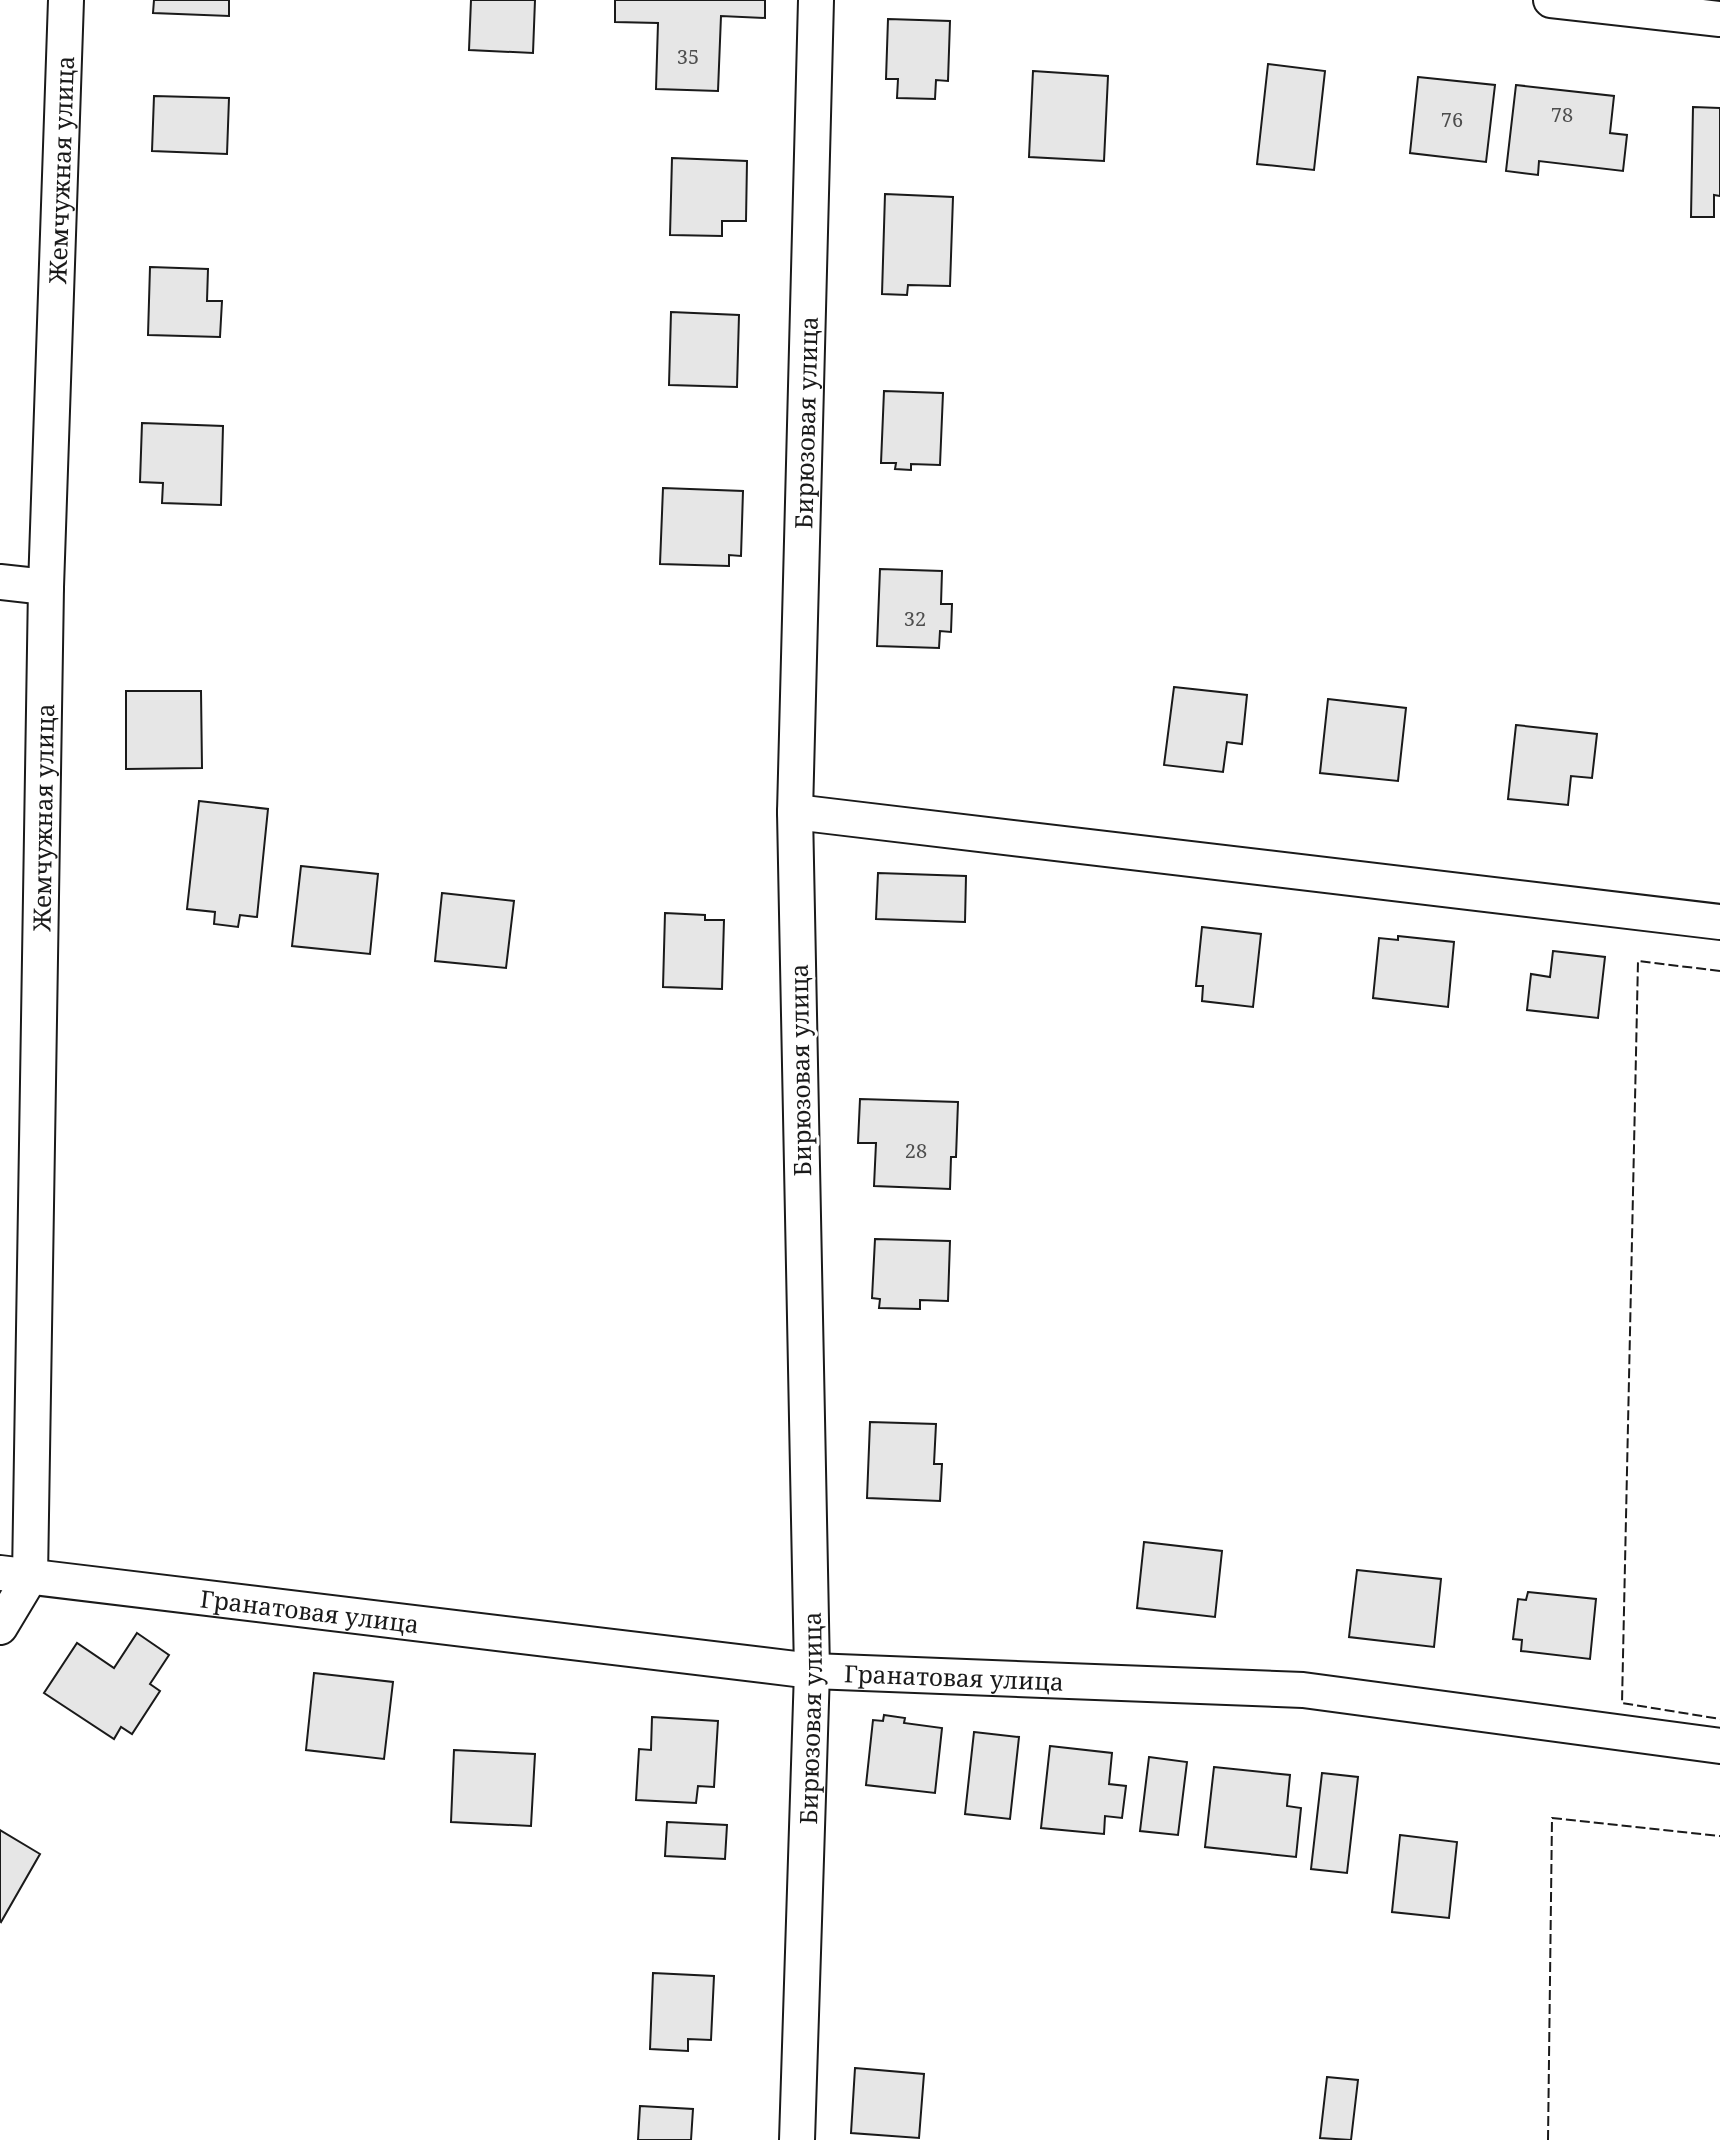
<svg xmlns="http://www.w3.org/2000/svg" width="1720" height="2140" font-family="'Noto Serif',serif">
	<rect width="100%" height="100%" fill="#fff"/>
	<!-- building -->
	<g fill="#e6e6e6" stroke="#1a1a1a" stroke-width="2">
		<polygon points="154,0 229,0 229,16 153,13"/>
		<polygon points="471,0 535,0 533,53 469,50"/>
		<polygon points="615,0 765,0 765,18 721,16 718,91 656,89 658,23 615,22"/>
		<polygon points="888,19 950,21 948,81 936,80 935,99 897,98 898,79 886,79"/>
		<polygon points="1268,64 1325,71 1314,170 1257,164"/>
		<polygon points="1033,71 1108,76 1104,161 1029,157"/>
		<polygon points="1418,77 1495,85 1486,162 1410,153"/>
		<polygon points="1516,85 1614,96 1610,133 1627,135 1623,171 1539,161 1538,175 1506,171"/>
		<polygon points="154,96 229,98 227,154 152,151"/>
		<polygon points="1693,107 1720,108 1720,196 1714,195 1714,217 1691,217"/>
		<polygon points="672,158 747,161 746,221 722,221 722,236 670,235"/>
		<polygon points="885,194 953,197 950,286 908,285 907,295 882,294"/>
		<polygon points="150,267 208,269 207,301 222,301 220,337 148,335"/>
		<polygon points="671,312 739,315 737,387 669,385"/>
		<polygon points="884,391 943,393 940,465 911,464 911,470 895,469 896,463 881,463"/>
		<polygon points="142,423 223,426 221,505 162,503 163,483 140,482"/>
		<polygon points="663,488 743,491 741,556 729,555 729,566 660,564"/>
		<polygon points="880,569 942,571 941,604 952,604 951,632 940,631 939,648 877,646"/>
		<polygon points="1174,687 1247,695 1242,744 1227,742 1223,772 1164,765"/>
		<polygon points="126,691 201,691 202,768 126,769"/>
		<polygon points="1328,699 1406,708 1398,781 1320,773"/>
		<polygon points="1516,725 1597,734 1592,778 1571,776 1568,805 1508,799"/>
		<polygon points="199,801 268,809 257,917 240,915 238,927 214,924 215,912 187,909"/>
		<polygon points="301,866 378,874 370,954 292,946"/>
		<polygon points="878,873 966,876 965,922 876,919"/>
		<polygon points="442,893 514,901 506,968 435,961"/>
		<polygon points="665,913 705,915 705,920 724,920 722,989 663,987"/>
		<polygon points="1202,927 1261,934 1253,1007 1202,1001 1203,986 1196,986"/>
		<polygon points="1398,936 1454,942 1448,1007 1373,998 1379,938 1398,940"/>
		<polygon points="1553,951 1605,957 1598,1018 1527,1010 1531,974 1550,977"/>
		<polygon points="860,1099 958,1102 956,1157 951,1157 950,1189 874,1186 876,1143 858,1143"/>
		<polygon points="875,1239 950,1241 948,1301 920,1300 920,1309 879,1308 880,1299 872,1298"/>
		<polygon points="870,1422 936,1424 934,1464 942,1464 940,1501 867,1498"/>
		<polygon points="1144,1542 1222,1551 1215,1617 1137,1608"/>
		<polygon points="1357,1570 1441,1579 1434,1647 1349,1637"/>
		<polygon points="1528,1592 1596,1599 1590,1659 1521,1651 1522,1640 1513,1639 1518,1599 1526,1600"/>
		<polygon points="137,1633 169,1655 150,1684 160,1691 132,1734 121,1727 114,1739 44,1693 77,1643 114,1668"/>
		<polygon points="314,1673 393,1682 384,1759 306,1750"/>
		<polygon points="884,1715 905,1718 904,1723 942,1728 935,1793 866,1785 873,1720 883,1721"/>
		<polygon points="652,1717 718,1721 714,1787 698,1786 696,1803 636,1800 639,1749 651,1750"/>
		<polygon points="974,1732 1019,1737 1010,1819 965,1814"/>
		<polygon points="1050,1746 1112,1753 1109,1784 1126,1786 1122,1818 1105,1816 1104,1834 1041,1828"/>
		<polygon points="454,1750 535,1754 531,1826 451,1822"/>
		<polygon points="1149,1757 1187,1762 1178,1835 1140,1831"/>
		<polygon points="1214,1767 1290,1775 1287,1806 1301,1808 1296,1857 1205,1847"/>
		<polygon points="1322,1773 1358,1777 1347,1873 1311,1869"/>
		<polygon points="667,1822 727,1825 725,1859 665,1856"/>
		<polygon points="0,1830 40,1854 1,1922 0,1921"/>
		<polygon points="1400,1835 1457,1842 1449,1918 1392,1912"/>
		<polygon points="653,1973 714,1976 711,2040 688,2039 688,2051 650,2049"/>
		<polygon points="855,2068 924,2074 919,2138 851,2133"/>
		<polygon points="1327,2077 1358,2080 1351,2140 1320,2138"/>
		<polygon points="640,2106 693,2109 691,2140 638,2140"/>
	</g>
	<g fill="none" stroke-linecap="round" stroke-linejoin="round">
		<!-- street casing -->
		<g stroke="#1a1a1a" stroke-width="38">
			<g id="street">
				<polyline points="1551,0 1720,19"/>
				<polyline points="0,582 46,587"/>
				<polyline points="795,812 1720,922"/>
				<path id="s1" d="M 0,1573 L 812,1671 L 1303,1690 L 1720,1746"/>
				<path id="s2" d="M 0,1627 L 30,1577 L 46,587 L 66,0"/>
				<path id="s3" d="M 797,2140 L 812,1671 L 795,812 L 816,0"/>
			</g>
		</g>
		<!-- street -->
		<use href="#street" stroke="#fff" stroke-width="34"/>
		<!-- fence -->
		<g stroke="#1a1a1a" stroke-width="2" stroke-dasharray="10 4" stroke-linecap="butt">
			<polyline points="1720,971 1638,961 1622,1703 1720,1719"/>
			<polyline points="1548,2140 1552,1818 1720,1836"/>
		</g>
	</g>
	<g text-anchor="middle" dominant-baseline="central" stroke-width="6" stroke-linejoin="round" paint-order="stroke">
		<!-- number labels -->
		<g font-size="20" fill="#4d4d4d">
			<text x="688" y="56">35</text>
			<text x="1562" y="114">78</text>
			<text x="1452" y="119">76</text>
			<text x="915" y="618">32</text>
			<text x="916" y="1150">28</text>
		</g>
		<!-- street labels -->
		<g font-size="24" fill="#1a1a1a" stroke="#fff">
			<text stroke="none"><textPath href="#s2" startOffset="1466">Жемчужная улица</textPath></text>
			<text stroke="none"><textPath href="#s3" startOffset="1718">Бирюзовая улица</textPath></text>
			<text stroke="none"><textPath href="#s2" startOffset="818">Жемчужная улица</textPath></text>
			<text transform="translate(800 1070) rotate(-91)">Бирюзовая улица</text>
			<text stroke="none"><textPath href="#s1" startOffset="312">Гранатовая улица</textPath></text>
			<text stroke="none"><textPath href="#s1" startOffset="960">Гранатовая улица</textPath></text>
			<text stroke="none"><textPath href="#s3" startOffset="422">Бирюзовая улица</textPath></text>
		</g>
	</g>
</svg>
